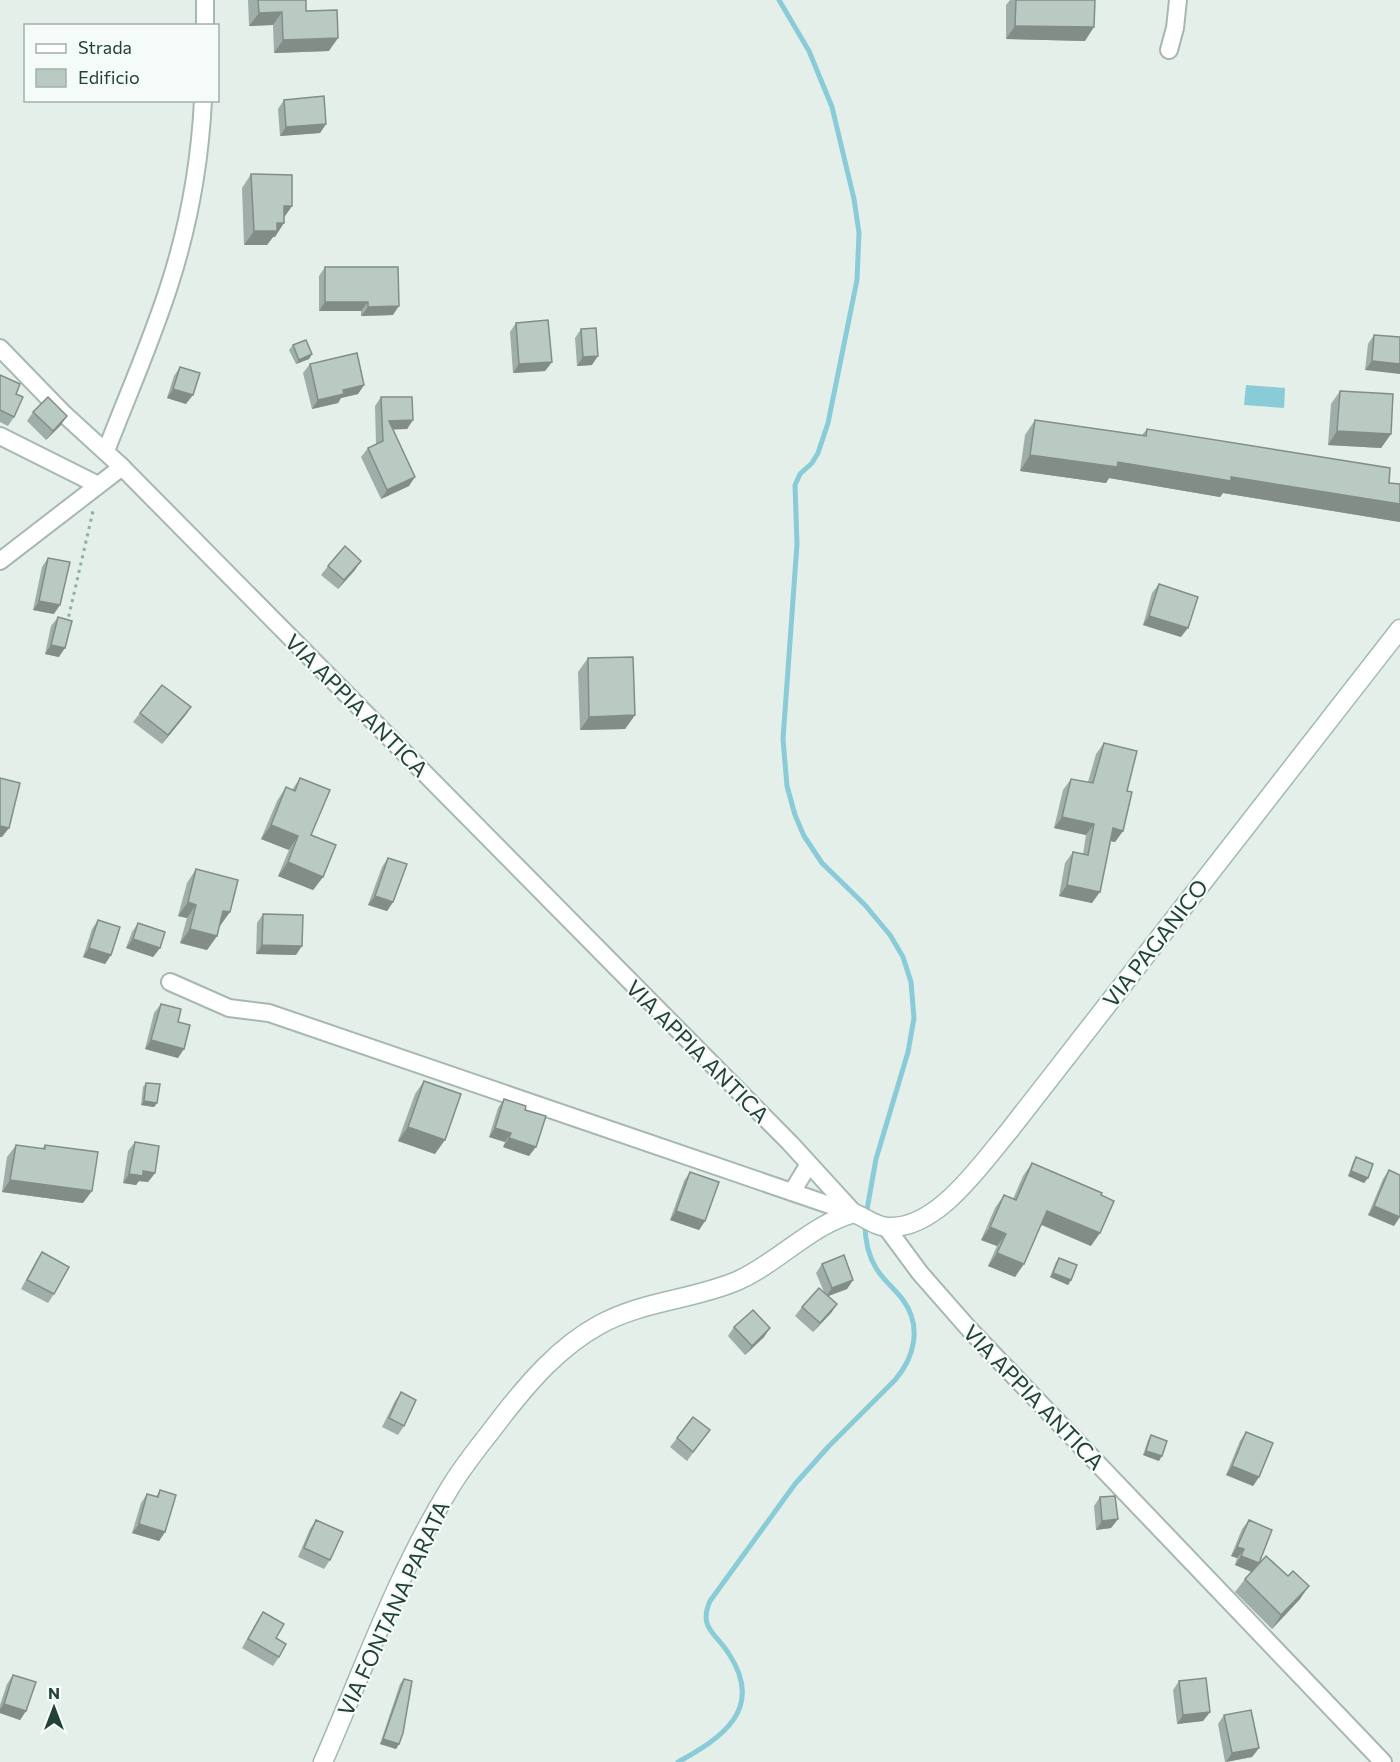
<svg xmlns="http://www.w3.org/2000/svg" width="1400" height="1762" font-family="Commissioner,sans-serif">
	<rect width="100%" height="100%" fill="#e4efea"/>
	<!-- water -->
	<polygon fill="#89ccd7" points="1246,385 1285,388 1284,408 1244,405"/>
	<g fill="none" stroke-linecap="round" stroke-linejoin="round">
		<!-- stream -->
		<g stroke="#89ccd7" stroke-width="5">
			<polyline points="779,0 809,51 832,107 854,199 859,233 857,280 828,423 818,453 812,463 800,474 795,485 797,544 783,739 787,786 795,815 804,836 822,863 865,905 890,935 903,957 911,982 914,1018 908,1052 876,1159 866,1215"/>
			<path d="M 678,1762 C 722,1738 765,1709 729,1654 C 716,1633 698,1628 710,1601 L 795,1484 L 829,1446 L 895,1380 C 915,1357 922,1326 903,1300 C 895,1289 883,1280 876,1268 C 868,1255 865,1240 865,1224"/>
		</g>
		<!-- street casing -->
		<g stroke="#a6b8b1" stroke-width="20">
			<g id="street">
				<polyline points="205,0 205,26"/>
				<polyline points="1169,50 1175,28 1178,0"/>
				<polyline points="0,348 64,414 122,467 790,1143 854,1213"/>
				<polyline points="0,436 98,485"/>
				<path d="M 106,451 C 128,394 153,338 171,280 C 189,223 200,161 203,100"/>
				<polyline points="0,561 122,467"/>
				<polyline points="170,982 229,1008 269,1013 853,1213"/>
				<polyline points="792,1192 809,1164"/>
				<polyline points="886,1227 920,1273 970,1330 1383,1762"/>
			</g>
		</g>
		<!-- secondary casing -->
		<g stroke="#a1bbb2" stroke-width="21">
			<path id="secondary" d="M 323,1762 C 363,1671 396,1576 448,1491 C 463,1465 483,1442 501,1418 C 529,1382 559,1347 599,1325 C 642,1301 692,1300 737,1281 C 778,1263 810,1225 854,1213 C 864,1217 877,1227 888,1227 C 937,1230 981,1164 1009,1131 L 1400,629"/>
		</g>
		<!-- path -->
		<polyline stroke="#82b5a4" stroke-width="3" stroke-dasharray="3 4.5" stroke-linecap="butt" points="67,624 93,511"/>
		<!-- street -->
		<use href="#street" stroke="#fff" stroke-width="16"/>
		<!-- secondary -->
		<use href="#secondary" stroke="#fff" stroke-width="18"/>
	</g>
	<!-- wall -->
	<g fill="#9faea8">
		<polygon points="248,0 306,0 306,11 329,51 274,53 273,25 249,26"/>
		<polygon points="1010,0 1095,0 1085,41 1006,39 1006,5"/>
		<polygon points="284,100 326,124 320,133 280,136 278,109"/>
		<polygon points="251,174 292,206 284,217 275,237 273,237 267,245 244,245 242,188"/>
		<polygon points="325,267 393,315 361,316 361,311 319,311 319,276"/>
		<polygon points="516,323 552,362 545,371 513,373 510,332"/>
		<polygon points="581,329 592,365 577,366 575,338"/>
		<polygon points="1374,335 1400,337 1365,370 1368,344"/>
		<polygon points="293,345 312,354 309,359 296,364 289,350"/>
		<polygon points="310,364 364,385 358,394 341,398 338,403 312,409 303,373"/>
		<polygon points="180,367 186,404 167,398 174,376"/>
		<polygon points="0,375 16,394 14,417 8,426 0,422"/>
		<polygon points="1340,391 1391,434 1381,448 1328,445 1331,404"/>
		<polygon points="381,397 413,420 407,429 393,429 409,486 381,499 361,457 368,448 376,444 375,406"/>
		<polygon points="33,412 61,425 46,440 27,421"/>
		<polygon points="1035,420 1142,435 1147,429 1389,483 1400,484 1400,522 1223,493 1220,497 1109,478 1106,483 1020,471 1025,435"/>
		<polygon points="48,558 54,614 33,610 42,567"/>
		<polygon points="328,566 355,570 338,589 321,575"/>
		<polygon points="1159,584 1181,637 1143,625 1152,593"/>
		<polygon points="58,617 59,657 45,654 51,626"/>
		<polygon points="588,658 635,715 625,729 580,730 578,672"/>
		<polygon points="191,707 162,744 133,722 140,713"/>
		<polygon points="1104,743 1127,791 1123,831 1115,842 1111,841 1092,903 1059,896 1065,863 1073,852 1083,854 1086,835 1054,828 1063,790 1071,779 1088,782 1096,754"/>
		<polygon points="300,778 311,835 323,877 313,890 278,876 289,850 261,839 277,801 286,787 292,790"/>
		<polygon points="388,858 393,902 387,911 368,905 382,867"/>
		<polygon points="196,869 220,926 219,926 217,936 207,950 180,943 187,918 178,916 187,883"/>
		<polygon points="263,914 296,955 256,954 257,923"/>
		<polygon points="98,920 111,955 105,964 83,957 92,929"/>
		<polygon points="138,923 160,948 153,957 126,948 132,932"/>
		<polygon points="161,1004 178,1022 178,1058 145,1049 154,1013"/>
		<polygon points="424,1081 435,1154 398,1141 415,1094"/>
		<polygon points="146,1083 157,1103 154,1107 141,1105 143,1087"/>
		<polygon points="504,1099 525,1110 529,1156 503,1147 505,1142 489,1137 498,1108"/>
		<polygon points="135,1142 155,1173 148,1182 139,1181 136,1185 123,1183 128,1151"/>
		<polygon points="16,1145 42,1149 45,1145 83,1203 2,1192 7,1157"/>
		<polygon points="1356,1157 1368,1178 1364,1183 1348,1176 1353,1162"/>
		<polygon points="1032,1163 1091,1246 1041,1225 1015,1277 988,1266 997,1246 981,1240 995,1208 1004,1195 1013,1199 1023,1176"/>
		<polygon points="1389,1170 1394,1226 1368,1215 1383,1179"/>
		<polygon points="690,1172 705,1221 699,1230 670,1220 684,1181"/>
		<polygon points="42,1252 54,1294 48,1303 21,1289 36,1261"/>
		<polygon points="1059,1258 1071,1280 1068,1285 1050,1277 1056,1262"/>
		<polygon points="822,1264 853,1280 847,1289 828,1296 837,1304 831,1313 813,1332 795,1316 802,1307 824,1292 816,1273"/>
		<polygon points="734,1327 770,1328 764,1337 745,1355 728,1336"/>
		<polygon points="401,1392 404,1426 398,1435 382,1427 395,1401"/>
		<polygon points="710,1430 687,1461 670,1447 677,1438"/>
		<polygon points="1246,1432 1259,1477 1253,1486 1226,1475 1240,1441"/>
		<polygon points="1151,1435 1159,1461 1143,1455 1148,1440"/>
		<polygon points="160,1490 165,1532 159,1541 132,1533 141,1503 147,1494 156,1497"/>
		<polygon points="1100,1497 1118,1519 1111,1528 1096,1530 1094,1506"/>
		<polygon points="316,1520 330,1560 324,1569 298,1557 310,1529"/>
		<polygon points="1249,1520 1255,1568 1300,1599 1272,1629 1235,1592 1245,1579 1252,1572 1235,1565 1237,1558 1231,1556 1242,1529"/>
		<polygon points="263,1612 276,1638 279,1657 273,1666 242,1648 257,1621"/>
		<polygon points="13,1675 26,1711 20,1720 0,1713 0,1705 7,1684"/>
		<polygon points="404,1679 399,1744 396,1749 380,1744 400,1684"/>
		<polygon points="1179,1681 1210,1712 1203,1721 1177,1724 1173,1690"/>
		<polygon points="1224,1715 1259,1748 1252,1757 1225,1762 1218,1724"/>
	</g>
	<!-- shaded-wall -->
	<g fill="#828d88">
		<polygon points="282,12 273,25 249,26 259,13"/>
		<polygon points="1015,26 1094,27 1085,41 1006,39"/>
		<polygon points="338,38 329,51 274,53 283,40"/>
		<polygon points="326,124 320,133 280,136 286,127"/>
		<polygon points="284,206 292,206 283,219"/>
		<polygon points="277,223 284,223 275,237 273,237 267,245 244,245 254,231"/>
		<polygon points="325,302 368,302 361,311 319,311"/>
		<polygon points="399,306 393,315 361,316 368,307"/>
		<polygon points="312,354 309,359 296,364 299,360"/>
		<polygon points="598,356 592,365 577,366 583,357"/>
		<polygon points="1372,361 1400,364 1400,374 1365,370"/>
		<polygon points="552,362 545,371 513,373 519,364"/>
		<polygon points="364,385 358,394 341,398 338,403 312,409 318,400 343,390"/>
		<polygon points="173,389 193,395 186,404 167,398"/>
		<polygon points="67,416 61,425 46,440 53,431"/>
		<polygon points="413,420 407,429 383,430 389,421"/>
		<polygon points="1337,431 1391,434 1381,448 1328,445"/>
		<polygon points="1030,455 1118,462 1231,477 1400,504 1400,522 1223,493 1220,497 1109,478 1106,483 1020,471"/>
		<polygon points="415,477 409,486 381,499 387,490"/>
		<polygon points="361,561 355,570 338,589 344,580"/>
		<polygon points="39,601 60,605 54,614 33,610"/>
		<polygon points="1149,616 1188,628 1181,637 1143,625"/>
		<polygon points="51,645 65,648 59,657 45,654"/>
		<polygon points="191,707 185,716 162,744 168,735"/>
		<polygon points="635,715 625,729 580,730 589,717"/>
		<polygon points="1062,817 1094,824 1086,835 1054,828"/>
		<polygon points="271,825 298,836 289,850 261,839"/>
		<polygon points="0,826 9,828 2,837 0,837"/>
		<polygon points="1113,828 1123,831 1115,842 1105,840"/>
		<polygon points="288,862 323,877 313,890 278,876"/>
		<polygon points="1067,885 1100,892 1092,903 1059,896"/>
		<polygon points="375,896 393,902 387,911 368,905"/>
		<polygon points="188,902 196,905 187,918 178,916"/>
		<polygon points="223,911 230,912 220,926 214,924"/>
		<polygon points="190,929 217,936 207,950 180,943"/>
		<polygon points="133,939 160,948 153,957 126,948"/>
		<polygon points="262,945 302,946 296,955 256,954"/>
		<polygon points="89,948 111,955 105,964 83,957"/>
		<polygon points="151,1040 184,1049 178,1058 145,1049"/>
		<polygon points="144,1101 157,1103 154,1107 141,1105"/>
		<polygon points="408,1127 445,1140 435,1154 398,1141"/>
		<polygon points="495,1128 511,1133 505,1142 489,1137"/>
		<polygon points="509,1138 536,1147 529,1156 503,1147"/>
		<polygon points="143,1171 155,1173 148,1182 139,1181 136,1185 123,1183 129,1174"/>
		<polygon points="1351,1171 1368,1178 1364,1183 1348,1176"/>
		<polygon points="10,1180 92,1191 83,1203 2,1192"/>
		<polygon points="1374,1206 1400,1217 1394,1226 1368,1215"/>
		<polygon points="676,1211 705,1221 699,1230 670,1220"/>
		<polygon points="1047,1211 1100,1233 1091,1246 1038,1223"/>
		<polygon points="990,1227 1006,1234 997,1246 981,1240"/>
		<polygon points="997,1253 1024,1264 1015,1277 988,1266"/>
		<polygon points="1053,1273 1071,1280 1068,1285 1050,1277"/>
		<polygon points="853,1280 847,1289 826,1297 832,1288"/>
		<polygon points="837,1304 831,1313 813,1332 820,1323"/>
		<polygon points="770,1328 764,1337 745,1355 752,1346"/>
		<polygon points="1146,1451 1162,1456 1159,1461 1143,1455"/>
		<polygon points="1232,1466 1259,1477 1253,1486 1226,1475"/>
		<polygon points="1118,1519 1111,1528 1096,1530 1102,1521"/>
		<polygon points="139,1524 165,1532 159,1541 132,1533"/>
		<polygon points="1237,1547 1244,1549 1237,1558 1231,1556"/>
		<polygon points="1241,1556 1259,1563 1252,1572 1235,1565"/>
		<polygon points="1309,1586 1300,1599 1272,1629 1281,1615"/>
		<polygon points="4,1704 26,1711 20,1720 0,1713 0,1709"/>
		<polygon points="1210,1712 1203,1721 1177,1724 1183,1715"/>
		<polygon points="383,1739 399,1744 396,1749 380,1744"/>
		<polygon points="1259,1748 1252,1757 1226,1762 1232,1753"/>
	</g>
	<!-- building -->
	<g fill="#b9cac3" stroke="#828d88" stroke-width="1.5">
		<polygon points="258,0 306,0 306,11 337,10 338,38 283,40 282,12 259,13"/>
		<polygon points="1016,0 1095,0 1094,27 1015,26"/>
		<polygon points="324,96 326,124 286,127 284,100"/>
		<polygon points="251,174 292,175 292,206 284,206 284,223 277,223 277,231 254,231"/>
		<polygon points="325,267 398,267 399,306 368,307 368,302 325,302"/>
		<polygon points="548,320 552,362 519,364 516,323"/>
		<polygon points="596,328 598,356 583,357 581,329"/>
		<polygon points="1374,335 1400,337 1400,364 1372,361"/>
		<polygon points="306,340 312,354 299,360 293,345"/>
		<polygon points="357,353 364,385 343,390 344,394 318,400 310,364"/>
		<polygon points="180,367 200,373 193,395 173,389"/>
		<polygon points="0,375 20,384 16,394 23,397 14,417 0,410"/>
		<polygon points="1340,391 1393,394 1391,434 1337,431"/>
		<polygon points="48,397 67,416 53,431 33,412"/>
		<polygon points="381,397 412,397 413,420 389,421 415,477 387,490 368,448 383,441"/>
		<polygon points="1035,420 1146,436 1147,429 1390,468 1389,483 1400,484 1400,504 1231,477 1231,481 1118,462 1117,467 1030,455"/>
		<polygon points="345,546 361,561 344,580 328,566"/>
		<polygon points="48,558 70,562 60,605 39,601"/>
		<polygon points="1159,584 1198,597 1188,628 1149,616"/>
		<polygon points="58,617 72,621 65,648 51,645"/>
		<polygon points="633,657 635,715 589,717 588,658"/>
		<polygon points="162,685 191,707 168,735 140,713"/>
		<polygon points="1104,743 1137,751 1127,791 1132,792 1123,831 1113,828 1100,892 1067,885 1073,852 1088,855 1094,824 1062,817 1071,779 1093,783"/>
		<polygon points="0,778 20,783 9,828 0,826"/>
		<polygon points="300,778 330,790 311,835 336,845 323,877 288,862 298,836 271,825 286,787 295,791"/>
		<polygon points="388,858 407,864 393,902 375,896"/>
		<polygon points="196,869 238,880 230,912 223,911 217,936 190,929 196,905 188,902"/>
		<polygon points="263,914 303,915 302,946 262,945"/>
		<polygon points="98,920 120,927 111,955 89,948"/>
		<polygon points="138,923 165,932 160,948 133,939"/>
		<polygon points="161,1004 181,1009 178,1022 190,1025 184,1049 151,1040"/>
		<polygon points="424,1081 461,1094 445,1140 408,1127"/>
		<polygon points="146,1083 160,1084 157,1103 144,1101"/>
		<polygon points="504,1099 526,1106 525,1110 546,1116 536,1147 509,1138 511,1133 495,1128"/>
		<polygon points="135,1142 159,1146 155,1173 143,1171 143,1176 129,1174"/>
		<polygon points="16,1145 45,1149 45,1145 98,1152 92,1191 10,1180"/>
		<polygon points="1356,1157 1373,1164 1368,1178 1351,1171"/>
		<polygon points="1032,1163 1102,1193 1101,1195 1114,1201 1100,1233 1047,1211 1024,1264 997,1253 1006,1234 990,1227 1004,1195 1016,1200"/>
		<polygon points="1389,1170 1400,1175 1400,1217 1374,1206"/>
		<polygon points="690,1172 719,1182 705,1221 676,1211"/>
		<polygon points="42,1252 69,1267 54,1294 27,1280"/>
		<polygon points="844,1255 853,1280 832,1288 822,1264"/>
		<polygon points="1059,1258 1077,1265 1071,1280 1053,1273"/>
		<polygon points="819,1288 837,1304 820,1323 802,1307"/>
		<polygon points="753,1310 770,1328 752,1346 734,1327"/>
		<polygon points="401,1392 416,1400 404,1426 389,1418"/>
		<polygon points="693,1417 710,1430 693,1452 677,1438"/>
		<polygon points="1246,1432 1273,1443 1259,1477 1232,1466"/>
		<polygon points="1151,1435 1167,1441 1162,1456 1146,1451"/>
		<polygon points="160,1490 176,1495 165,1532 139,1524 147,1494 158,1497"/>
		<polygon points="1115,1496 1118,1519 1102,1521 1100,1497"/>
		<polygon points="316,1520 343,1532 330,1560 304,1548"/>
		<polygon points="1249,1520 1272,1530 1259,1563 1241,1556 1244,1549 1237,1547"/>
		<polygon points="1266,1556 1288,1576 1293,1571 1309,1586 1281,1615 1245,1579"/>
		<polygon points="263,1612 284,1624 276,1638 286,1644 279,1657 248,1639"/>
		<polygon points="13,1675 36,1682 26,1711 4,1704"/>
		<polygon points="1206,1678 1210,1712 1183,1715 1179,1681"/>
		<polygon points="404,1679 412,1681 403,1733 399,1744 383,1739"/>
		<polygon points="1251,1710 1259,1748 1232,1753 1224,1715"/>
	</g>
	<g text-anchor="middle" dominant-baseline="central" stroke-width="4.5" stroke-linejoin="round" paint-order="stroke">
		<!-- street labels -->
		<g font-size="22" fill="#224239" stroke="#f5fbf8">
			<text transform="translate(357 705) rotate(45)">VIA APPIA ANTICA</text>
			<text transform="translate(1155 943) rotate(-52)">VIA PAGANICO</text>
			<text transform="translate(698 1051) rotate(45)">VIA APPIA ANTICA</text>
			<text transform="translate(1034 1397) rotate(46)">VIA APPIA ANTICA</text>
			<text transform="translate(393 1608) rotate(-65)">VIA FONTANA PARATA</text>
		</g>
	</g>
	<!-- legend -->
	<rect x="24" y="24" width="195" height="78" fill="#f5fbf8" stroke="#a1b1ac" stroke-width="1.5"/>
	<rect x="36" y="44" width="30" height="9" fill="#ffffff" stroke="#a1b1ac" stroke-width="1.5"/>
	<text x="78" y="54" font-size="18" fill="#224239">Strada</text>
	<rect x="36" y="69" width="30" height="18" fill="#b9cac3" stroke="#a1b1ac" stroke-width="1.5"/>
	<text x="78" y="84" font-size="18" fill="#224239">Edificio</text>
	<!-- north arrow -->
	<g transform="translate(54 1708)" stroke="#f5fbf8" stroke-width="4.5" paint-order="stroke">
	<path d="M0-4.5L10 22L0 15L-10 22Z" fill="#224239"/>
	<text y="-9" font-size="16" font-weight="bold" text-anchor="middle" fill="#224239">N</text>
	</g>
</svg>
